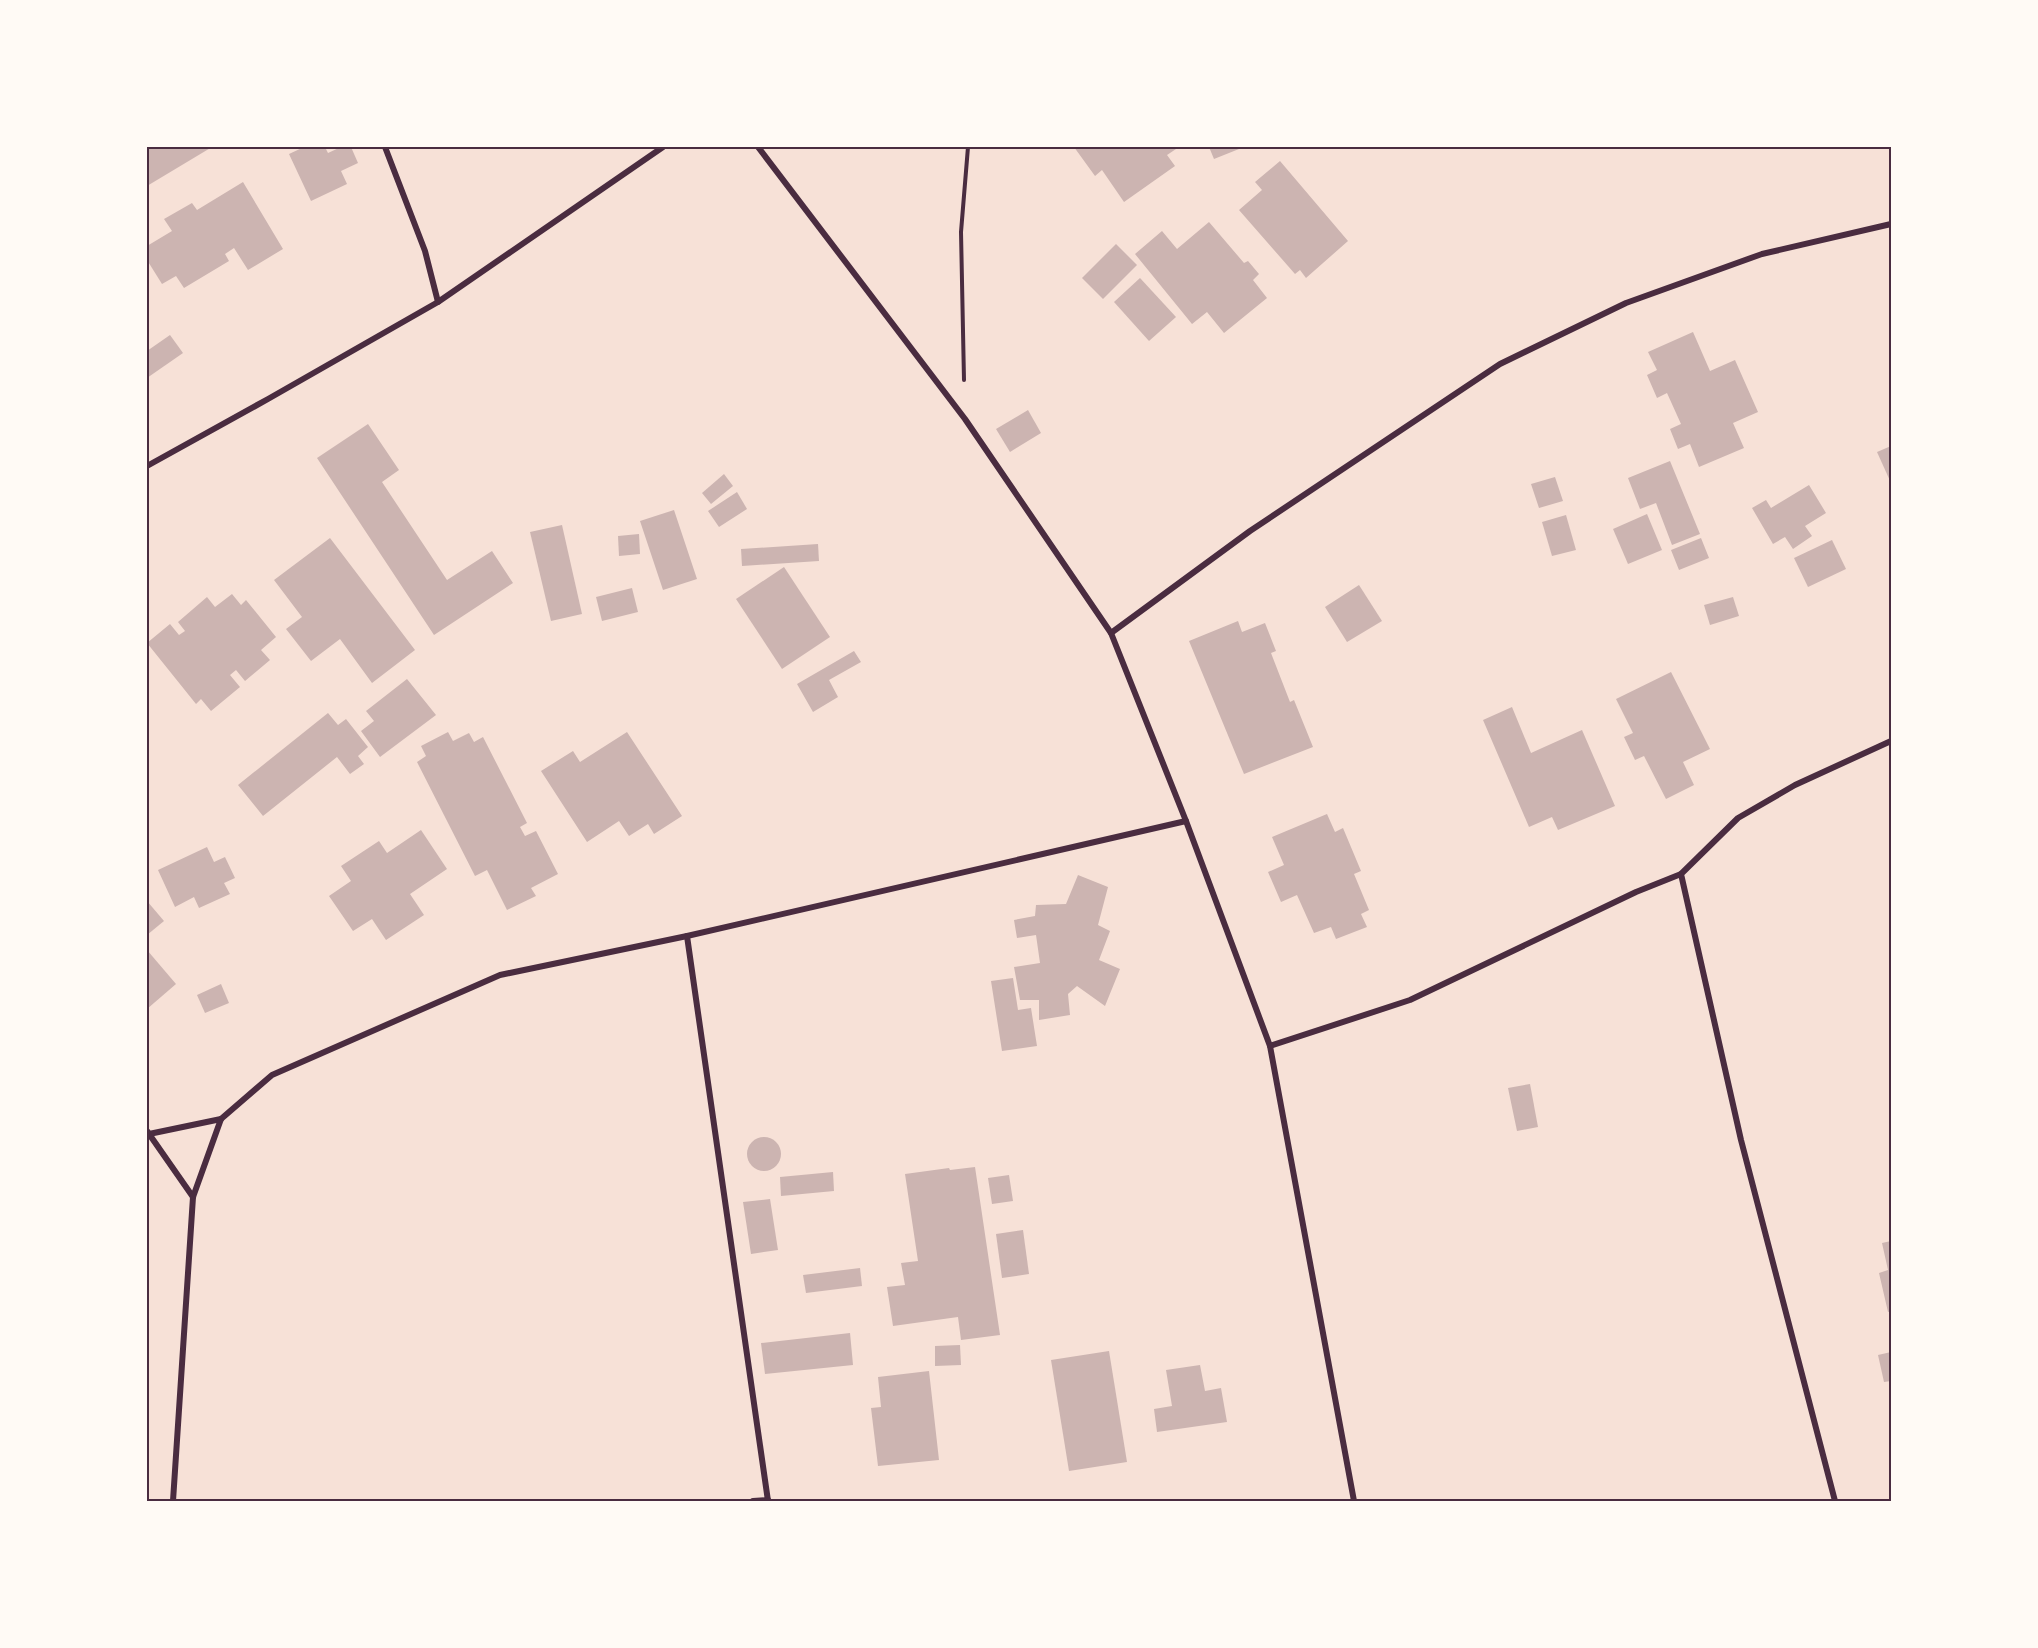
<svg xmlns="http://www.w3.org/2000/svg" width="2038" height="1648" font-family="Commissioner,sans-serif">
	<rect width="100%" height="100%" fill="#f7e1d7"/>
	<!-- building -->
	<g fill="#ccb4b1">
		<polygon points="147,147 212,147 147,186"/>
		<polygon points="304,147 325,147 328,153 341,147 351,147 358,163 341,171 347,184 311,201 289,154"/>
		<polygon points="1074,147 1179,147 1167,155 1175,166 1124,202 1102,170 1095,176"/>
		<polygon points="1209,147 1244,147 1214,159"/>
		<polygon points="1280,161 1348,241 1306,278 1300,270 1295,274 1239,210 1262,190 1255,182"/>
		<polygon points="243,182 283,249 248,270 234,248 225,254 229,261 184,288 176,276 162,284 147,260 147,246 172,231 164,219 192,203 197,210"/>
		<polygon points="1209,222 1244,263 1248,261 1259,274 1253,280 1267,298 1224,333 1207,312 1192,324 1135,254 1162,231 1177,249"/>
		<polygon points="1116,244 1137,265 1103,299 1082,278"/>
		<polygon points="1140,278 1176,317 1149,341 1114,302"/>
		<polygon points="1693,332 1710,371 1735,360 1758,412 1733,423 1744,448 1699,467 1690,444 1678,449 1670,429 1681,424 1667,393 1657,398 1647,375 1657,370 1648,352"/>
		<polygon points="170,335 183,353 147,378 147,351"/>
		<polygon points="1028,410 1041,433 1010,452 996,429"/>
		<polygon points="368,424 399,470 382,482 447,580 492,551 513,583 434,635 317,458"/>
		<polygon points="1891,446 1891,483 1877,452"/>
		<polygon points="1670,461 1700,534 1672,545 1656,503 1640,509 1628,478"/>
		<polygon points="724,474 733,486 711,504 702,493"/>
		<polygon points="1555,477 1563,501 1539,508 1531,484"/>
		<polygon points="1809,485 1826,513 1805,526 1812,536 1793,549 1785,537 1773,544 1752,508 1766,500 1771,508"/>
		<polygon points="737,492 747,509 719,527 708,511"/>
		<polygon points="674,510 697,579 663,590 640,521"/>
		<polygon points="1647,514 1662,550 1628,564 1613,529"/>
		<polygon points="1566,515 1576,550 1552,556 1542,522"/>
		<polygon points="562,525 582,614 551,621 530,532"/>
		<polygon points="639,534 640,554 619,556 618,536"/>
		<polygon points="330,538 415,650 372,683 340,639 311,661 286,629 302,617 274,580"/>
		<polygon points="1701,538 1709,558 1679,570 1671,550"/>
		<polygon points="1832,540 1846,569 1808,587 1794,558"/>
		<polygon points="818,544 819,561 742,566 741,549"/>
		<polygon points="784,567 830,637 782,669 736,599"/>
		<polygon points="1359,585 1382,621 1347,642 1325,607"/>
		<polygon points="632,588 638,612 602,621 596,597"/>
		<polygon points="232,594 241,605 246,600 276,637 261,650 270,660 245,681 236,670 230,675 240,687 211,711 201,699 196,704 147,643 170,624 179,635 185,631 178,622 207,597 215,607"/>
		<polygon points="1733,597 1739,616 1710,625 1704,605"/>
		<polygon points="1238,621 1242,632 1265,623 1276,651 1271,653 1290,702 1294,700 1313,747 1244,774 1189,641"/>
		<polygon points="854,651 861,662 829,680 838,697 813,712 797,684"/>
		<polygon points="1671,672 1710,749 1683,762 1694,785 1666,799 1644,756 1635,760 1624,737 1633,733 1616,699"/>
		<polygon points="407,679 436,715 380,757 361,731 374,721 366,711"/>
		<polygon points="1512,707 1531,753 1582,730 1615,806 1558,830 1552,817 1529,827 1483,720"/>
		<polygon points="328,713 338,725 346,719 368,747 358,756 364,764 350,774 337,757 263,816 238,785"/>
		<polygon points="448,732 453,741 469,733 474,742 483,737 527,823 520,827 525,836 536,831 558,874 531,888 536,896 507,910 487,870 475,876 417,762 426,756 421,746"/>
		<polygon points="627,732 682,816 654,834 648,824 629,836 619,821 587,842 541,771 573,751 580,762"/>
		<polygon points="1327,814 1335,832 1343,828 1361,871 1354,874 1369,910 1361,914 1367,927 1336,939 1331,927 1314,933 1297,895 1281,902 1268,872 1284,865 1272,837"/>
		<polygon points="421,830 447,869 410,894 424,915 386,940 372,919 353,931 329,896 351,881 341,866 379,841 387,853"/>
		<polygon points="207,847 214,862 225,857 235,878 224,883 230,894 199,908 194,897 175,907 158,870"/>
		<polygon points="1078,875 1108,887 1098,925 1110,931 1099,960 1120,969 1105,1006 1077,986 1068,994 1070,1015 1039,1020 1039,1000 1020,1000 1014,967 1040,963 1036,935 1017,938 1014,920 1035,916 1036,905 1066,904"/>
		<polygon points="147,901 164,921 147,935"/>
		<polygon points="147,950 176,984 147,1009"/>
		<polygon points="1013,978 1018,1010 1031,1008 1037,1046 1002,1051 991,981"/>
		<polygon points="221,984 229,1003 205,1013 197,995"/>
		<polygon points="1530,1084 1538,1127 1517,1131 1508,1088"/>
		<circle cx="764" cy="1154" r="17"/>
		<polygon points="975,1167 1000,1335 961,1340 958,1317 893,1326 887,1287 905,1285 901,1263 918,1261 905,1174 949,1168 950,1170"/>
		<polygon points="833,1172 834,1191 781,1196 780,1177"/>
		<polygon points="1009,1175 1013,1201 992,1204 988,1178"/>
		<polygon points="770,1199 778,1250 751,1254 743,1202"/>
		<polygon points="1023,1230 1029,1274 1002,1278 996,1234"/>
		<polygon points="1891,1241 1891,1311 1888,1312 1879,1273 1888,1270 1882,1243"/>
		<polygon points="860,1268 862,1286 806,1293 803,1275"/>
		<polygon points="850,1333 853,1365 765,1374 761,1343"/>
		<polygon points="960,1345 961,1365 935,1366 935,1346"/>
		<polygon points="1109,1351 1127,1462 1069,1471 1051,1360"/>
		<polygon points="1891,1352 1891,1381 1884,1382 1878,1355"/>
		<polygon points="1200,1365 1205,1391 1221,1388 1227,1422 1157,1432 1154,1409 1172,1406 1166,1370"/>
		<polygon points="929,1371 939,1460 878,1466 871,1408 881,1407 878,1377"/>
	</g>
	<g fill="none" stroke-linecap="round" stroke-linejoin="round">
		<!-- path -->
		<polyline stroke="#4a2c40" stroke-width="4" points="964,380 961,232 968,147"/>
		<!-- minor -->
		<g stroke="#4a2c40" stroke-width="6">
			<polyline points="385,147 425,251 438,302"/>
			<polyline points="758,147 965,419 1111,633 1186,821 1270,1046 1354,1501"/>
			<polyline points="147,466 268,399 438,302 663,147"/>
			<polyline points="1111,633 1250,531 1500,364 1626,303 1762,254 1891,224"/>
			<polyline points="687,936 768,1501"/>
			<polyline points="1270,1046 1410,1000 1636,892 1681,874"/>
			<polyline points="147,1131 193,1197"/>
			<polyline points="149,1134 221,1119"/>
			<polyline points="173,1501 193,1197 221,1119 272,1075 500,975 687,936 1186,821"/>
			<polyline points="753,1501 768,1500"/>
			<polyline points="1835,1501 1741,1140 1681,874 1738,818 1795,785 1891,741"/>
		</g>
	</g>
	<!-- border -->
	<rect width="2038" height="1648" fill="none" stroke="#fffaf5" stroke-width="297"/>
	<rect x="148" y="148" width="1742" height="1352" fill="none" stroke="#4a2c40" stroke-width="2"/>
</svg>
